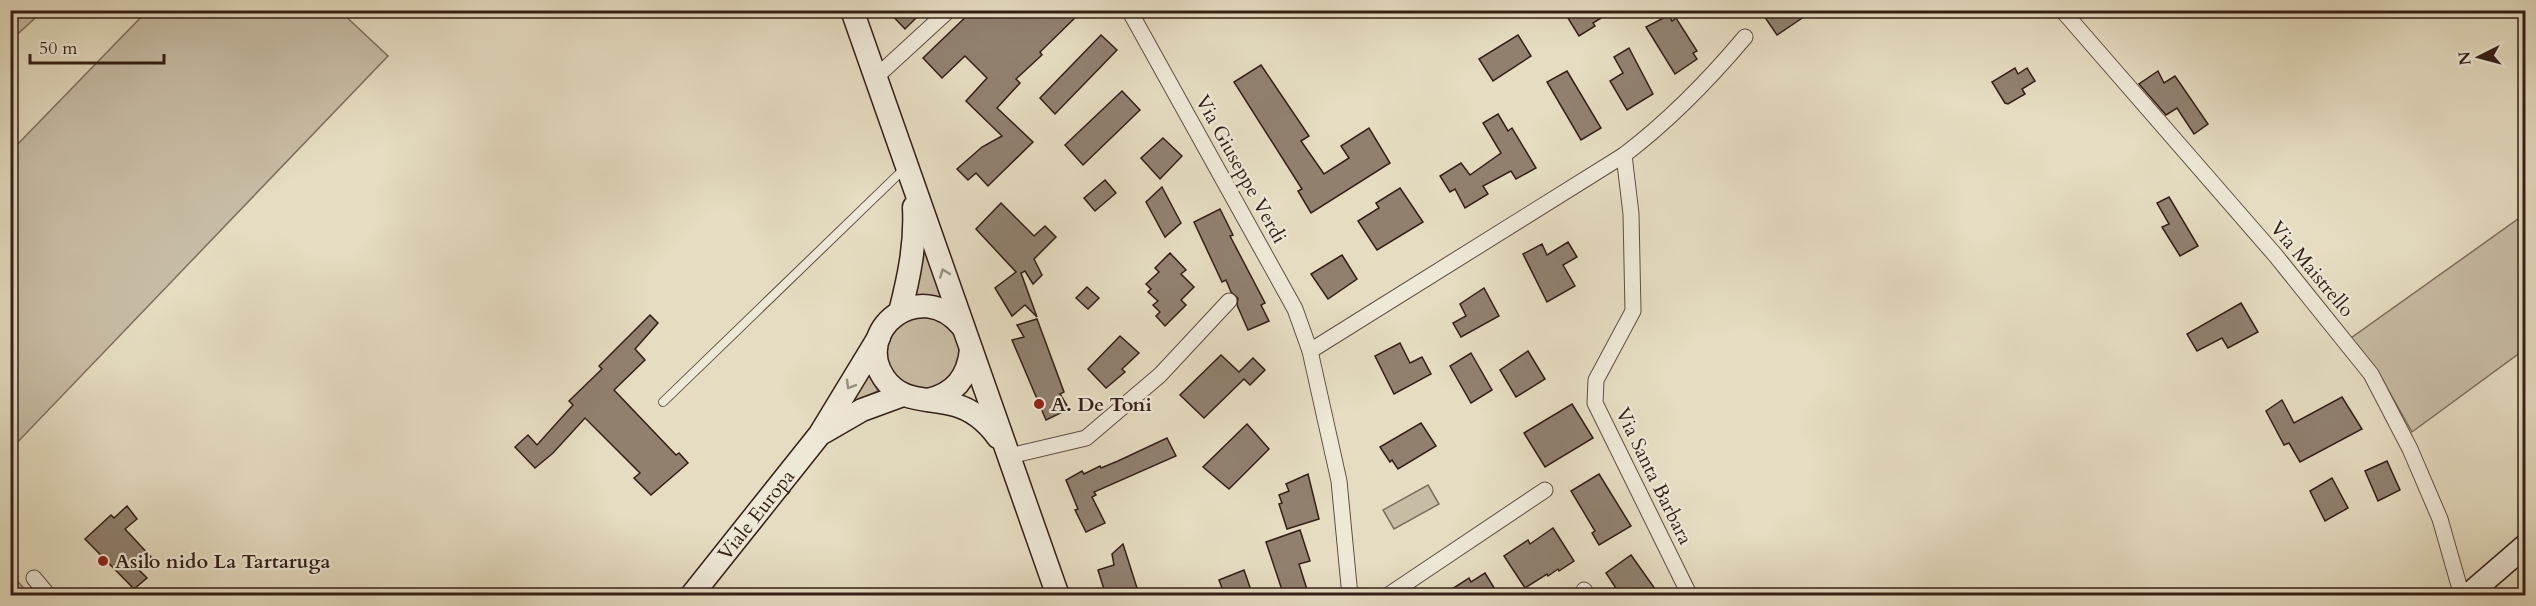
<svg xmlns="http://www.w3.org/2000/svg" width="2536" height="606" font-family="Cardo,serif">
	<rect width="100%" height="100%" fill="#e5dcc1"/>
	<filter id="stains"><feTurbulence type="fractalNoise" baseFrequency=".00333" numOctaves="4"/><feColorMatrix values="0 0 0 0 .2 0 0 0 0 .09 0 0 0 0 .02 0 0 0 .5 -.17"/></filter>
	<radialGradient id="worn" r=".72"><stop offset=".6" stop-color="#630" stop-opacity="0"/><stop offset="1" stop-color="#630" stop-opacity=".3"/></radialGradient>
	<!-- green -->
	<g fill="#c7bca4" stroke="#7e6e5e" stroke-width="1.5">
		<polygon points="11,10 43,10 43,11 11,40"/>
		<polygon points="147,11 340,11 388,56 11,449 11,151"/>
		<polygon points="2525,214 2525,349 2412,432 2381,377 2351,338"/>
		<polygon points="926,245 951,301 940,297 914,295"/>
		<path d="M 935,316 L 959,338 C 961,371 956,379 926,391 L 898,381 C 881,352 883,345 904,320 Z"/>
		<polygon points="867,372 878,391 846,405"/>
		<polygon points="1428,485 1439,504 1394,529 1383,510"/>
		<polygon points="11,574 30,595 11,595"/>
	</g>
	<!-- building -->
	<g fill="#90816f" stroke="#341f17" stroke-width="1.5">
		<polygon points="887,10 924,10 905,29"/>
		<polygon points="973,10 1083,10 1040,52 1042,55 1016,79 1020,83 997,108 1033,142 988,186 976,173 968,180 957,169 982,147 1002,136 966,101 987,78 965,56 942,78 923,58"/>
		<polygon points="1563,10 1614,10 1593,23 1595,26 1579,36"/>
		<polygon points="1760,10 1814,10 1777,35"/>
		<polygon points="1669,15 1672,21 1676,18 1697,51 1693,53 1697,59 1675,74 1646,27"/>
		<polygon points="1101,35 1117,50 1055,114 1040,98"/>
		<polygon points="1518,35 1531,56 1493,81 1479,59"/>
		<polygon points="1629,48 1653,94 1627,110 1610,81 1623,73 1614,57"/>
		<polygon points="1261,65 1309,136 1301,141 1324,174 1349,158 1341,146 1369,128 1390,163 1311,213 1298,191 1302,189 1234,82"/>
		<polygon points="2015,68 2018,74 2027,68 2035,81 2022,89 2025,94 2008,104 2005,103 1992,82"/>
		<polygon points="1567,71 1601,128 1581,140 1547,82"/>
		<polygon points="2158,71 2164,83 2175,76 2208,124 2194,134 2177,108 2166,115 2139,84"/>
		<polygon points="1122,91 1140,110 1083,165 1065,145"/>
		<polygon points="1498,114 1508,131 1512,128 1536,168 1516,179 1511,171 1483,186 1488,194 1465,208 1455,189 1450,192 1440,176 1461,163 1470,175 1501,153 1483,123"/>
		<polygon points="1163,138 1182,156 1160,179 1141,158"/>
		<polygon points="1105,180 1116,193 1095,211 1084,198"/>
		<polygon points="1162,187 1181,223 1165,237 1146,202"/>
		<polygon points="1400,188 1423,222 1377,250 1358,221 1379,208 1376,203"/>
		<polygon points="2169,197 2198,246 2180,256 2162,227 2169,224 2157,203"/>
		<polygon points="1001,203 1034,236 1045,226 1056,237 1034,259 1042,275 1033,284 1025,271 1021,273 1037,317 1025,305 1012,316 995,288 1016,272 976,229"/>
		<polygon points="1220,209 1233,235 1230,236 1265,303 1261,305 1269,321 1248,330 1237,305 1238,298 1231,292 1226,280 1222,282 1194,222"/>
		<polygon points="1568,242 1577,257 1563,265 1575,286 1547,302 1523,254 1542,244 1547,255"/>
		<polygon points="1170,253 1186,270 1181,274 1194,287 1181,300 1186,305 1165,326 1156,316 1160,312 1153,305 1158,301 1148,292 1151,289 1146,284 1159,272 1155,268"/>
		<polygon points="1342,255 1357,279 1328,299 1311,274"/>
		<polygon points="1087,287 1099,298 1088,309 1076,298"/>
		<polygon points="1484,288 1499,316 1461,337 1453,323 1466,316 1460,304"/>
		<polygon points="2241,303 2258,332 2228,348 2222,338 2197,351 2187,334"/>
		<polygon points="650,315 658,323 635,349 645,360 614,390 676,455 679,453 688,463 651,495 634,478 640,473 585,418 553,453 535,468 515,447 528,435 537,445 573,405 569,401 602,369 599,366"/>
		<polygon points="1037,319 1064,392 1060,394 1069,409 1046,420 1012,340 1024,337 1017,325"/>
		<polygon points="1120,336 1139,353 1122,369 1125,372 1106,388 1088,369"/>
		<polygon points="1400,343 1410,363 1422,357 1431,374 1394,394 1375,356"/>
		<polygon points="1528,351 1545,379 1516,397 1500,370"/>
		<polygon points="1471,353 1492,390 1471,403 1450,366"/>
		<polygon points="1221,355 1239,372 1253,358 1265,370 1250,385 1244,379 1204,418 1180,395"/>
		<polygon points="2342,397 2362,429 2300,462 2289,443 2284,445 2266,411 2282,400 2294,423"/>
		<polygon points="1572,404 1593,438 1545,467 1524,433"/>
		<polygon points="1421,423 1436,446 1398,469 1392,460 1390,462 1380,447"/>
		<polygon points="1247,424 1269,449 1229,489 1203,467"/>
		<polygon points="1167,438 1176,456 1094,492 1096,495 1092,497 1105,523 1086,532 1075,510 1078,509 1066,480 1082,471 1084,474 1100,466 1101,468 1118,461"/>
		<polygon points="2387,461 2400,490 2378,501 2365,471"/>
		<polygon points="1308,474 1319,519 1287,529 1279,504 1282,503 1279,495 1289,491 1286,484"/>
		<polygon points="1599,474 1631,526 1599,545 1592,533 1595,531 1571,491"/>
		<polygon points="2332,478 2348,508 2325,521 2310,491"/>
		<polygon points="127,506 137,519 125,529 151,557 138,569 147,578 134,589 85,539 111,515 114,518"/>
		<polygon points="1553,528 1574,561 1559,571 1558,569 1548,576 1547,574 1525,588 1504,556 1528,540 1530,544"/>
		<polygon points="1300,530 1310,561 1299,564 1309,596 1284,596 1266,542"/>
		<polygon points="1123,544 1137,588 1115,596 1106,596 1098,570 1114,565 1112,554"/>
		<polygon points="1631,555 1660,596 1621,596 1606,573"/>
		<polygon points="1244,570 1253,596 1225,596 1219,580"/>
		<polygon points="1485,573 1499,596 1441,596 1469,578 1471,582"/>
	</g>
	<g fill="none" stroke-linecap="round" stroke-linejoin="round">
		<!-- lane casing -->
		<g stroke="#604e42" stroke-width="10">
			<polyline id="lane" points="663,402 904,169"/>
		</g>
		<!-- street casing -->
		<g stroke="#604e42" stroke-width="17">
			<g id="street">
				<polyline points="1129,10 1295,309 1310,351 1339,481 1350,596"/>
				<polyline points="2062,10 2276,256 2371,374 2410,449 2440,519 2462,596"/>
				<polyline points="876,77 949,10"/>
				<polyline points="1310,351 1624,155"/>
				<polyline points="1010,456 1086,438 1160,375 1229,301"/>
				<polyline points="34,578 49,596"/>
				<polyline points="1584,590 1588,596"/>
				<polyline points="1387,596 1545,490"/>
				<path d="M 1690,596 L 1595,403 L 1596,380 L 1633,311 L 1631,214 L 1624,155 C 1670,120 1708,81 1745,37"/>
			</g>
		</g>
		<!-- secondary casing -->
		<g stroke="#341f17" stroke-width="25">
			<g id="secondary">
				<polyline points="852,10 1058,596"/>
				<path d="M 900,312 C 909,277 916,244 914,207"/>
				<path d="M 963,327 C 920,275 852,331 884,378 C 902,404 929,397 955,405 C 973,410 987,422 998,437"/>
				<path d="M 928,400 C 955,394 968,377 971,350"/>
				<polyline points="824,432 862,410 903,395"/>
				<path id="s1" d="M 691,596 L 820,434 L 879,337"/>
				<polyline points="2467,596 2526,545"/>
			</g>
		</g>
		<!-- lane -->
		<use href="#lane" stroke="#eee8d7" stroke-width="8"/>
		<!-- street -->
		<use href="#street" stroke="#eee8d7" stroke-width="15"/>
		<!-- secondary -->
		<use href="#secondary" stroke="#eee8d7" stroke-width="22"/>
	</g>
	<!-- one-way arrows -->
	<defs><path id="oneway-chevron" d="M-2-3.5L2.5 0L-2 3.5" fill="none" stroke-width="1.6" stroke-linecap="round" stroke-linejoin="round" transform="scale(1.5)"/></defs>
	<g stroke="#9a8e81">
		<use href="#oneway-chevron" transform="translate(944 273) rotate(-110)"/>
		<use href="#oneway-chevron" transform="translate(850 385) rotate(121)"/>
	</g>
	<!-- markers -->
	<g fill="#8f2418" stroke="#eee8d7" stroke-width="2">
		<circle cx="1039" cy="404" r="6"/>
		<circle cx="103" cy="561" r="6"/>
	</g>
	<g text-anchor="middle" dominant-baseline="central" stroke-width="4.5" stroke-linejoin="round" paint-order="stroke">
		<!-- street labels -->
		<g font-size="20" fill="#341f17" stroke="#eee8d7">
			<text transform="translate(1241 169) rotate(61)">Via Giuseppe Verdi</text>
			<text transform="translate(2312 269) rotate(50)">Via Maistrello</text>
			<text transform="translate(1654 476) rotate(64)">Via Santa Barbara</text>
			<text stroke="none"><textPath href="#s1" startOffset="104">Viale Europa</textPath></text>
		</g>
		<!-- poi labels -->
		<g font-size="20" font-weight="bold" fill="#341f17" stroke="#eee8d7" text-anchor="start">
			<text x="1051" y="404">A. De Toni</text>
			<text x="115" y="561">Asilo nido La Tartaruga</text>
		</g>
	</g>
	<!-- margin -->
	<rect width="2536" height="606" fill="none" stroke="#e5dcc1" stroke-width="36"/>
	<rect x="12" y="12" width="2512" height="582" fill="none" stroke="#341f17" stroke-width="3"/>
	<rect x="18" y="18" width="2500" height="570" fill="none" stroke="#341f17" stroke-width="1.5"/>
	<!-- north arrow -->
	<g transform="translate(2479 57) rotate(264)" stroke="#eee8d7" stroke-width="4.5" paint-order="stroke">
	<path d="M0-4.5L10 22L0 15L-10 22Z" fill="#341f17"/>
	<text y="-9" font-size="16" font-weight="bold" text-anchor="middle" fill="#341f17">N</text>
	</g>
	<!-- scale -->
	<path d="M30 54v9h134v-9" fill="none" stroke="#341f17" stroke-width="3"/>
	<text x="39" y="54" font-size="18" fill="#341f17" stroke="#eee8d7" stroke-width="4.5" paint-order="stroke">50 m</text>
	<rect width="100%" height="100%" filter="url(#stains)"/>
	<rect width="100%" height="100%" fill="url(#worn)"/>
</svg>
